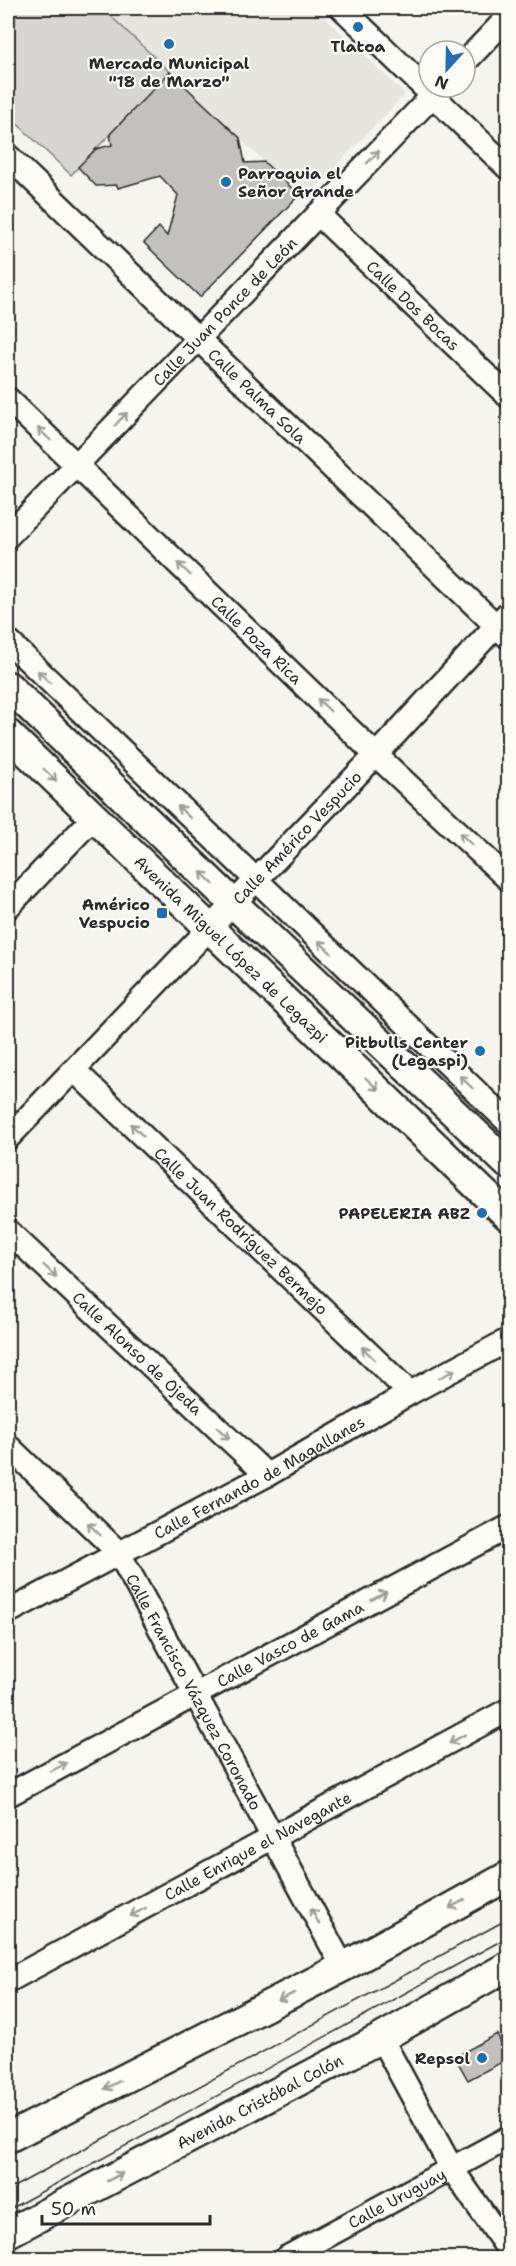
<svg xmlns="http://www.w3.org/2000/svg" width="516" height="2266" font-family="'Shantell Sans',sans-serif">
	<rect width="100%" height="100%" fill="#f5f4ef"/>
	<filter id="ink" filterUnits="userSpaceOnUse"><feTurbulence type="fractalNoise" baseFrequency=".0167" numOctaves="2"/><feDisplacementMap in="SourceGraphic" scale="12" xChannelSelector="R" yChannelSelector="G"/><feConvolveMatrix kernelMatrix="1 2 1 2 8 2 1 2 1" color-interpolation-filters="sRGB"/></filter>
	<g filter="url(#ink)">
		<!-- built -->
		<polygon fill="#e6e5e0" points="102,8 215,8 224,16 232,8 315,8 405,94 304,199"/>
		<!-- green -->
		<polygon fill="#d7d6d2" stroke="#81807e" stroke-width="1.5" points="8,8 102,8 170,72 71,175 8,115"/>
		<!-- building -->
		<g fill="#c2c1be" stroke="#2b2b2b" stroke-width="1.5">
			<polygon points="170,72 240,138 245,163 264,162 299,195 200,297 144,243 159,227 167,236 178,195 160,176 118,188 117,185 96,186 78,167 96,149 112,145 110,134"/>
			<polygon points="497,2034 508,2059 468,2080 455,2057"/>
		</g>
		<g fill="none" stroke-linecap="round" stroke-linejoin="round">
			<!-- minor casing -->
			<g stroke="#2b2b2b" stroke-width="27">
				<g id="minor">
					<polyline points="342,8 508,168"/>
					<polyline points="465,62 508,17"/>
					<path id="s1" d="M 8,156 L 508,637"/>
					<path id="s2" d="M 318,214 L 508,396"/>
					<path id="s3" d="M 8,399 L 376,755 L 508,879"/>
					<path id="s4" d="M 8,536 L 441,87"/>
					<polyline points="8,641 508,1122"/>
					<polyline points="8,907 94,817"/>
					<path id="s5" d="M 74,1070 L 410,1393"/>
					<path id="s6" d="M 8,1138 L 376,755 L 508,613"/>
					<path id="s7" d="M 8,1231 L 267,1475"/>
					<path id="s8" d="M 8,1446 L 119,1553 L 343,1967"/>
					<path id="s9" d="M 8,1612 L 267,1475 L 410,1393 L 508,1340"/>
					<path id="s10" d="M 8,1795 L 508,1527"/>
					<path id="s11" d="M 8,1981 L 508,1710"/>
					<polyline points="381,2038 452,2169 508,2249"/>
					<path id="s12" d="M 286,2258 L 508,2138"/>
				</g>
			</g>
			<!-- major casing -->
			<g stroke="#2b2b2b" stroke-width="33">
				<g id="major">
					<polyline points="8,686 233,903 508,1164"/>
					<path id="s13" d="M 8,734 L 508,1216"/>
					<polyline points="8,2138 343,1967 508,1876"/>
					<path id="s14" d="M 8,2233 L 381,2038 L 508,1966"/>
				</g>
			</g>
			<!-- minor -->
			<use href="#minor" stroke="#fdfcf7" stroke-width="22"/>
			<!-- major -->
			<use href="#major" stroke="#fdfcf7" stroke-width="28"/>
			<!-- tram -->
			<g stroke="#2b2b2b" stroke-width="1.5">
				<polyline points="8,2190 508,1919"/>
				<polyline points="8,2210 508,1937"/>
			</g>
		</g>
		<!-- one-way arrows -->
		<defs><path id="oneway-shaft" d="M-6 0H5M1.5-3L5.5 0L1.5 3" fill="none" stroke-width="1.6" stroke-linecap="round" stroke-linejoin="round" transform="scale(1.5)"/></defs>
		<g stroke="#9e9e9b">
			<use href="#oneway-shaft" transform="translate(373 157) rotate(-46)"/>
			<use href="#oneway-shaft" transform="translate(121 419) rotate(-46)"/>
			<use href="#oneway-shaft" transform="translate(44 434) rotate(-136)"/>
			<use href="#oneway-shaft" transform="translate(184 569) rotate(-136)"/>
			<use href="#oneway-shaft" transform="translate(44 677) rotate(-136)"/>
			<use href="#oneway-shaft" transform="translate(324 705) rotate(-136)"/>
			<use href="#oneway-shaft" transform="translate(50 775) rotate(44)"/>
			<use href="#oneway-shaft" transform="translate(184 812) rotate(-136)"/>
			<use href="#oneway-shaft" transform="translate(466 839) rotate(-137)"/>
			<use href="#oneway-shaft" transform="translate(207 878) rotate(-136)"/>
			<use href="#oneway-shaft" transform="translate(325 947) rotate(-136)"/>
			<use href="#oneway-shaft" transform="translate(466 1082) rotate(-136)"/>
			<use href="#oneway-shaft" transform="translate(372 1084) rotate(44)"/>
			<use href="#oneway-shaft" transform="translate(137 1130) rotate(-136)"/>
			<use href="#oneway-shaft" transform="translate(50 1271) rotate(43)"/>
			<use href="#oneway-shaft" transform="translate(368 1353) rotate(-136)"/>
			<use href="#oneway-shaft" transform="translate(447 1374) rotate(-28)"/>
			<use href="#oneway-shaft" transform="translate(223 1433) rotate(43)"/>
			<use href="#oneway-shaft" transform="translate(94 1529) rotate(-136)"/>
			<use href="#oneway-shaft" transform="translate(379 1596) rotate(-28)"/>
			<use href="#oneway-shaft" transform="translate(457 1739) rotate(151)"/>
			<use href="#oneway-shaft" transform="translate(59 1767) rotate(-28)"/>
			<use href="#oneway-shaft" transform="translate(457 1904) rotate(151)"/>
			<use href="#oneway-shaft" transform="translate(138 1912) rotate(152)"/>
			<use href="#oneway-shaft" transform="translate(315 1916) rotate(-118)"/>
			<use href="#oneway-shaft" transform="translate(286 1997) rotate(153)"/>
			<use href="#oneway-shaft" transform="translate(112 2085) rotate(153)"/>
			<use href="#oneway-shaft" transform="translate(115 2177) rotate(-27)"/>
		</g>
	</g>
	<!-- markers -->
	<g fill="#1f6fb2" stroke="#fdfcf7" stroke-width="2">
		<circle cx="358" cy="27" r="6"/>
		<circle cx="169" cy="44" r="6"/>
		<circle cx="226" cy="182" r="6"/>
		<rect x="156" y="907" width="12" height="12" rx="3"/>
		<circle cx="480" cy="1051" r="6"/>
		<circle cx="482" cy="1213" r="6"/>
		<circle cx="482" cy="2058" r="6"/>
	</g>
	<g text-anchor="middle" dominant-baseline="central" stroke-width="4.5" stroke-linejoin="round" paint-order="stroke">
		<!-- poi labels -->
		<g font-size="16" font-weight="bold" fill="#2b2b2b" stroke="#fdfcf7" text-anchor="end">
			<text x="358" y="46" text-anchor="middle">Tlatoa</text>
			<text x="169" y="63" text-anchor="middle">Mercado Municipal<tspan x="169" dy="18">"18 de Marzo"</tspan></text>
			<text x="238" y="173" text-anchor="start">Parroquia el<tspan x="238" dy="18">Señor Grande</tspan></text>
			<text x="150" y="904">Américo<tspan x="150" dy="18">Vespucio</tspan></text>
			<text x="468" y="1042">Pitbulls Center<tspan x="468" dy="18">(Legaspi)</tspan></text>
			<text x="470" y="1213">PAPELERIA ABZ</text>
			<text x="470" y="2058">Repsol</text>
		</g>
		<!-- street labels -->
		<g font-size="16" fill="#2b2b2b" stroke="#fdfcf7">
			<text stroke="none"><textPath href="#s2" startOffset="132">Calle Dos Bocas</textPath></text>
			<text stroke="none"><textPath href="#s4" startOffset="312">Calle Juan Ponce de León</textPath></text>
			<text stroke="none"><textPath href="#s1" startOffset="346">Calle Palma Sola</textPath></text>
			<text stroke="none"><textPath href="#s3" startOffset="346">Calle Poza Rica</textPath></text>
			<text stroke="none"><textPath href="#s6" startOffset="417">Calle Américo Vespucio</textPath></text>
			<text stroke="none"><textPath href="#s13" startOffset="310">Avenida Miguel López de Legazpi</textPath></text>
			<text stroke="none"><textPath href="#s5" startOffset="232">Calle Juan Rodríguez Bermejo</textPath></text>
			<text stroke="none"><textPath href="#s7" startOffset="178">Calle Alonso de Ojeda</textPath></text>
			<text stroke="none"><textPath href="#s9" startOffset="285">Calle Fernando de Magallanes</textPath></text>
			<text stroke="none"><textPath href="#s10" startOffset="320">Calle Vasco de Gama</textPath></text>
			<text stroke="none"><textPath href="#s8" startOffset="312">Calle Francisco Vázquez Coronado</textPath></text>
			<text stroke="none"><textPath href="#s11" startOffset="284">Calle Enrique el Navegante</textPath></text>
			<text stroke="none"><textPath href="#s14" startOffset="284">Avenida Cristóbal Colón</textPath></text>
			<text stroke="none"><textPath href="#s12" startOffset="126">Calle Uruguay</textPath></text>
		</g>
	</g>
	<!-- margin -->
	<rect width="516" height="2266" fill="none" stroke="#fdfcf7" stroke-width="30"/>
	<rect x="15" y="15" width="486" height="2236" fill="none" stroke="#2b2b2b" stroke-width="2" filter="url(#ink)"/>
	<!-- north arrow -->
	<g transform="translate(447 69) rotate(202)"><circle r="28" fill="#fdfcf7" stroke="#a9a8a5" stroke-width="1.5"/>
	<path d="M0-4.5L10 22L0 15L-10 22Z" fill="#1f6fb2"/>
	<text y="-9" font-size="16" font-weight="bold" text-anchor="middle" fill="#2b2b2b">N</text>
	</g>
	<!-- scale -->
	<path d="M42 2215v9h168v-9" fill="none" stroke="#2b2b2b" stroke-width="3"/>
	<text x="51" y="2215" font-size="18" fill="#2b2b2b" stroke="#fdfcf7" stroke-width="4.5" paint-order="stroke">50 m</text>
</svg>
